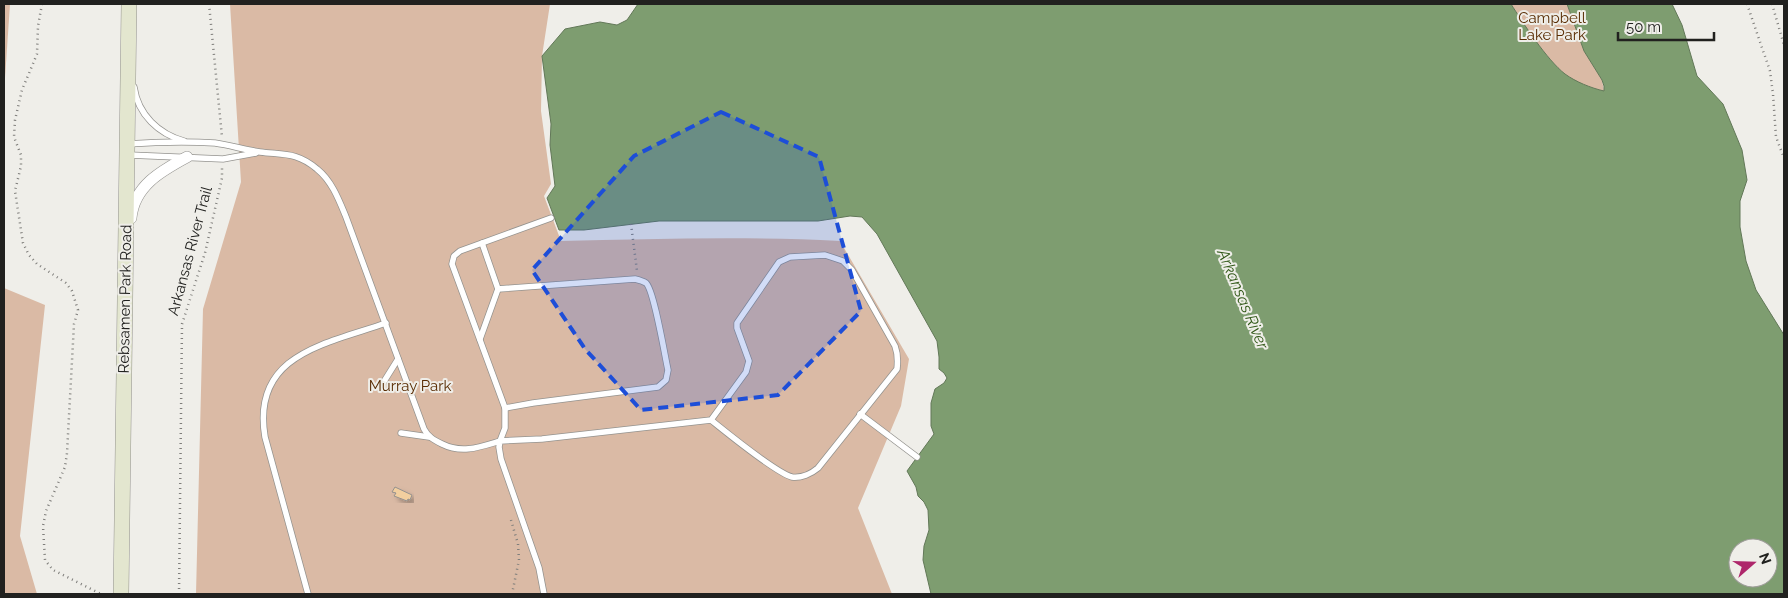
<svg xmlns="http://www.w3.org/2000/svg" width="1788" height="598" font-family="Raleway,sans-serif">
	<defs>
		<filter id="shadow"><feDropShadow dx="4.5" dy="4.5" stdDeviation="2.5" flood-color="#0004"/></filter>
	</defs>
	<rect width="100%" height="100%" fill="#efeee9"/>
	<!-- green -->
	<g fill="#dabaa5">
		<polygon points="4,4 10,4 4,93"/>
		<path d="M 230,4 L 550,4 L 542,56 L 541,111 L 551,184 L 544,196 L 561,241 C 654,239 747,236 840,241 L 909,359 L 901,406 L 858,508 L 892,594 L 196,594 L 203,309 L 241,182 Z"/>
		<path d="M 1511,4 L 1567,4 L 1584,51 L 1602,80 L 1604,91 C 1591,88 1576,83 1565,74 C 1547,60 1523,23 1511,4 Z"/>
		<polygon points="4,288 45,305 20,536 37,594 4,594"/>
	</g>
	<!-- water -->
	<path fill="#7e9d70" stroke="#627858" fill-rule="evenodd" d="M 638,4 L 1511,4 C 1523,23 1547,60 1565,74 C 1576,82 1591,88 1604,91 L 1604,86 L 1602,80 L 1584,51 L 1567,4 L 1672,4 L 1682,25 L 1697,76 L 1723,104 L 1742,150 L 1747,180 L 1740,201 L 1740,227 L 1746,261 L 1756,290 L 1784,335 L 1784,594 L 931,594 L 923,560 L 924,546 L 929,530 L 928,510 L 924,502 L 918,496 L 916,487 L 907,471 L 934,434 L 931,426 L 931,403 L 935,389 L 944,383 L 947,378 L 944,373 L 939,369 L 939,357 L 937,341 L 877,234 L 862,217 L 850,216 L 818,221 L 659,221 L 584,230 L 559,230 L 547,198 L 555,186 L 550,145 L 551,124 L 542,56 L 565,29 L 600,22 L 617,25 L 627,20 ZM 1738,548 L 1768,548 L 1768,578 L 1738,578 Z"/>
	<!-- building -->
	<polygon fill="#f2cf9f" stroke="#94918e" filter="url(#shadow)" points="395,487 412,495 410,500 408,499 407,501 394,496 396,493 392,492"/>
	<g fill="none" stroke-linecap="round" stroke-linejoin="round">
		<!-- lane casing -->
		<g stroke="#94938f" stroke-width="7">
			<g id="lane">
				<path d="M 134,87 C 138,115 159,134 184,141"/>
				<path d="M 127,144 C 155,142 187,141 215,143 C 230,145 245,150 260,152 C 284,155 297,152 317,169 C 332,181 339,200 346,217 L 424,429 C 428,437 434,440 442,444 C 462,454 480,447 500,441 L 505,428 L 505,408 L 452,264 L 454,256 L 460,251 L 551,218"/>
				<polyline points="129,155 223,159 256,153"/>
				<path d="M 482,243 L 498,289 L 635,279 C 639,280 643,281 646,283 C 654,290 665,357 668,370 L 666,380 L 658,387 L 533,403 L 505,408"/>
				<polyline points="480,339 498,289"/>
				<polyline points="383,383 398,359"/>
				<polyline points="860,414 917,457"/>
				<polyline points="401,433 429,437"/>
				<path d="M 308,594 L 265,437 C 251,354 326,344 386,323"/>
				<path d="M 544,594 L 539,568 L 501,459 L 499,447 L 500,441 L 542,439 L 711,420 C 726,432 776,473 792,477 C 801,478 811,474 818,468 L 897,369 C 898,360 898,354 895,346 L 852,270 L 843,261 L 825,255 L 790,257 L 779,262 L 737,323 L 737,328 L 749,361 L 746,372 L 711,420"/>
			</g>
		</g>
		<!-- street casing -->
		<g stroke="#94938f" stroke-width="12">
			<path id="street" d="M 131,218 C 134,186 161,171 187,157"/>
		</g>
		<!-- secondary casing -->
		<g stroke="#94938f" stroke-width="16">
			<polyline id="secondary" points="121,594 129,4"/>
		</g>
		<!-- path -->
		<g stroke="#7f7e7b" stroke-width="2.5" stroke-dasharray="1 4" stroke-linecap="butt">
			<polyline points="42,4 38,26 37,54 22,90 15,120 14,137 21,155 21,166 15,191 23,243 29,255 37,264 66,283 72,291 78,310 74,324 67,453 65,467 46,511 43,526 45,560 53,570 101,594"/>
			<polyline points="209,4 222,137"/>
			<polyline points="1747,4 1770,71 1773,94 1776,137 1784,158"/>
			<polyline points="1772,4 1784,45"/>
			<polyline points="631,224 637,271"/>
			<polyline points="511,520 518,544 519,560 512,594"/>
			<polyline points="179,594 182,324 205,253 222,178 222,167"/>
		</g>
		<!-- lane -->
		<use href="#lane" stroke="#fff" stroke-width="5.5"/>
		<!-- street -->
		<use href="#street" stroke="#fff" stroke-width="11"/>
		<!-- secondary -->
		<use href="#secondary" stroke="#e3e6cf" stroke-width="15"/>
	</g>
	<!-- marked area -->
	<path fill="#1d4ed8" fill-opacity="0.2" stroke="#1d4ed8" stroke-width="4" stroke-dasharray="10 6" stroke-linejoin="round" d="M 721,112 L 819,157 L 861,311 L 778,395 L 641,410 L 585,349 L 532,270 L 634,156 Z"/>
	<g text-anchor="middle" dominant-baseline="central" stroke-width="4" stroke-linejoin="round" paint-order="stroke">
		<!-- park labels -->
		<g font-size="15" fill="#592c03" stroke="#efeee9">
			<text x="1552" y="18">Campbell<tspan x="1552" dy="17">Lake Park</tspan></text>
			<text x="410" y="386">Murray Park</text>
		</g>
		<!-- street labels -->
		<g font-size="15" fill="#21211f" stroke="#efeee9">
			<text transform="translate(190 251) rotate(-75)">Arkansas River Trail</text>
			<text transform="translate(125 299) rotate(-89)">Rebsamen Park Road</text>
		</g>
		<!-- water labels -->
		<g font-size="16" font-style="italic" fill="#2f5716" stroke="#efeee9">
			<text transform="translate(1243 299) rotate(67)">Arkansas River</text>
		</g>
	</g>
	<!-- border -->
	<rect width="1788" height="598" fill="none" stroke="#21211f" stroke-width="10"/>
	<!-- north arrow -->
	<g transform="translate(1753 563) rotate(70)"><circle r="24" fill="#efeee9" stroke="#9d9c98"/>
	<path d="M0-4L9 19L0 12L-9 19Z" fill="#ae276b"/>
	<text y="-8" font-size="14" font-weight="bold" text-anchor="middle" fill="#21211f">N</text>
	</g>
	<!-- scale -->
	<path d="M1618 32v8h96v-8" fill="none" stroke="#21211f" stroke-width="2.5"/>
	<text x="1626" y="32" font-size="15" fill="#21211f" stroke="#efeee9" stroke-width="4" paint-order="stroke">50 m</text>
</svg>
